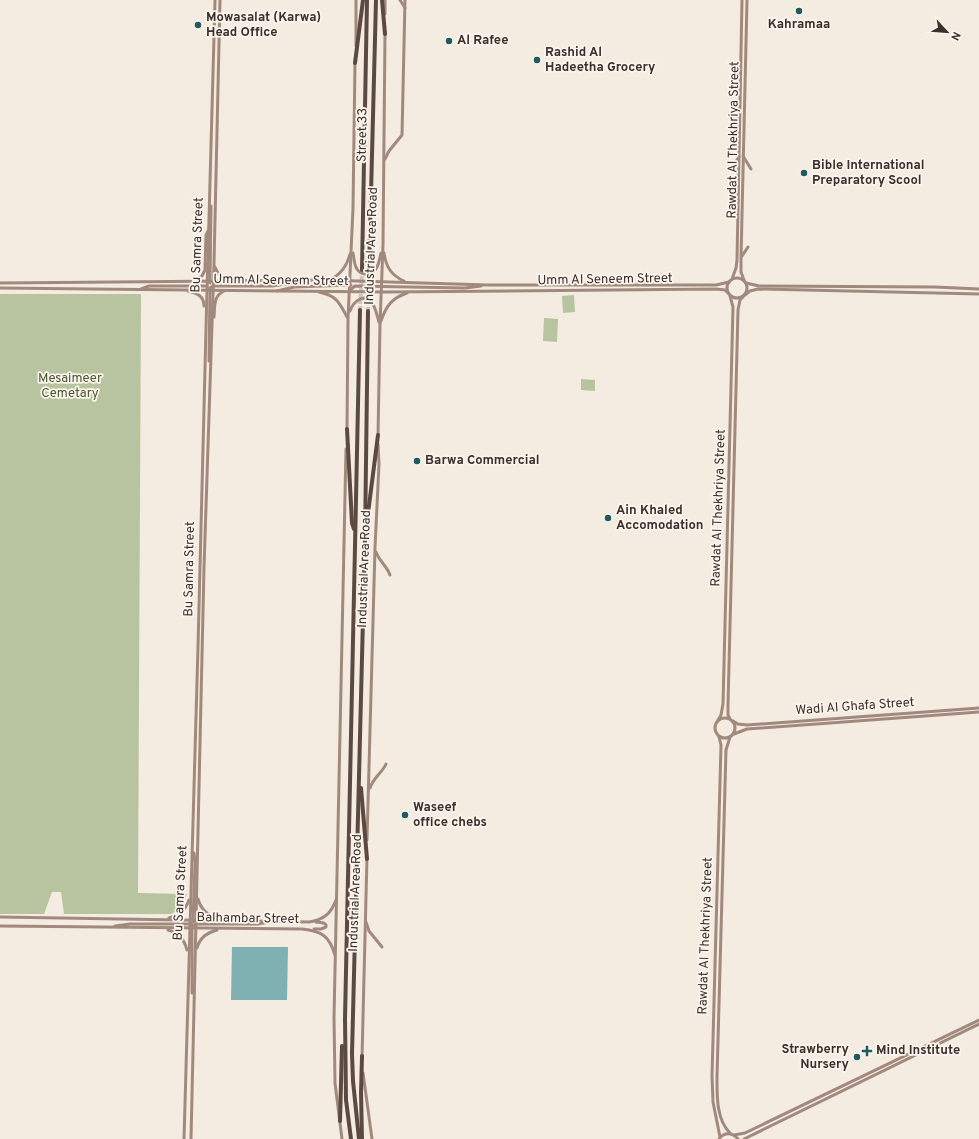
<svg xmlns="http://www.w3.org/2000/svg" width="979" height="1139" font-family="Overpass,sans-serif">
	<rect width="100%" height="100%" fill="#f4ebe1"/>
	<!-- green -->
	<g fill="#b8c4a0">
		<polygon points="0,294 141,294 138,893 187,894 181,909 171,914 64,914 61,892 52,892 44,914 0,914"/>
		<polygon points="574,295 575,312 563,313 562,296"/>
		<polygon points="544,318 558,319 557,342 543,341"/>
		<polygon points="581,379 595,380 595,391 581,390"/>
	</g>
	<!-- water -->
	<polygon fill="#7fb0b2" points="232,947 288,947 287,1000 231,1000"/>
	<g fill="none" stroke-linecap="round" stroke-linejoin="round">
		<!-- highway-tunnel -->
		<g stroke="#cfc6bd" stroke-width="4" stroke-dasharray="4 2" stroke-linecap="butt">
			<polyline points="360,310 362,270"/>
			<polyline points="368,311 369,271"/>
		</g>
		<!-- secondary -->
		<g stroke="#a18a7d" stroke-width="3">
			<polyline points="400,0 405,8"/>
			<polyline points="385,14 385,0"/>
			<polyline points="356,46 356,0"/>
			<polyline points="743,156 751,169"/>
			<polyline points="385,159 389,151 402,135 405,0"/>
			<polyline points="732,167 739,157"/>
			<polyline points="731,190 738,200"/>
			<path d="M 353,253 C 354,258 354,265 357,269 C 359,272 362,274 365,274 C 377,276 379,262 381,253"/>
			<path d="M 384,253 C 386,267 391,275 404,281"/>
			<polyline points="742,256 748,247"/>
			<path d="M 215,267 C 221,283 231,279 245,280"/>
			<circle cx="737" cy="288" r="10"/>
			<polyline points="732,279 736,268 737,260 742,0"/>
			<path d="M 329,280 C 341,275 347,266 350,254"/>
			<polyline points="744,280 741,272 741,258 747,0"/>
			<polyline points="193,281 202,276 205,270 206,235 208,231"/>
			<polyline points="0,283 325,280 488,285 716,285 729,282"/>
			<polyline points="210,283 211,206"/>
			<polyline points="746,283 759,286 935,287 979,289"/>
			<polyline points="0,288 387,292 716,289 725,290 728,293"/>
			<polyline points="141,289 149,286 207,286"/>
			<polyline points="207,290 213,286 272,286 300,282"/>
			<polyline points="350,290 355,286 465,288 481,286"/>
			<path d="M 188,291 C 197,293 204,296 204,306"/>
			<polyline points="277,291 294,287 351,285"/>
			<path d="M 319,292 C 337,296 339,302 347,317"/>
			<polyline points="745,295 750,291 758,289 979,294"/>
			<path d="M 350,311 C 353,302 364,292 372,303 C 376,308 377,316 379,322"/>
			<path d="M 214,317 C 215,307 213,296 224,291"/>
			<path d="M 381,321 C 386,306 392,298 407,293"/>
			<polyline points="209,361 210,289"/>
			<polyline points="347,430 348,319 353,208 355,62"/>
			<polyline points="378,436 380,324 383,245 385,32"/>
			<path d="M 376,552 C 379,561 387,566 390,575"/>
			<circle cx="725" cy="728" r="10"/>
			<polyline points="730,719 728,715 728,705 738,310 740,300 743,297"/>
			<polyline points="718,720 721,715 723,704 733,307 730,296"/>
			<polyline points="733,721 738,724 747,725 979,708"/>
			<polyline points="734,734 747,729 979,712"/>
			<polyline points="719,737 721,745 712,1076 713,1102 720,1137"/>
			<path d="M 730,737 L 726,750 L 717,1077 C 717,1094 716,1120 730,1133"/>
			<path d="M 370,788 C 373,778 382,773 386,764"/>
			<polyline points="367,840 375,548 379,464 378,444"/>
			<path d="M 198,899 C 201,910 208,915 218,919"/>
			<path d="M 0,917 L 309,922 C 323,920 331,914 336,900"/>
			<path d="M 169,918 C 179,915 185,911 189,900"/>
			<polyline points="193,921 195,863 194,853"/>
			<polyline points="366,922 369,931 382,947"/>
			<path d="M 0,926 L 302,929 C 321,931 329,935 335,955"/>
			<polyline points="115,926 130,924 189,924 196,920"/>
			<polyline points="189,928 191,926 196,924 258,924 269,922"/>
			<polyline points="314,929 321,929 326,927 326,925 324,923 316,922"/>
			<path d="M 168,930 C 179,933 184,939 187,950"/>
			<path d="M 197,948 C 200,937 207,933 217,930"/>
			<polyline points="192,993 192,927"/>
			<polyline points="362,1058 367,857"/>
			<polyline points="363,1073 372,1139"/>
			<polyline points="734,1135 745,1133 979,1020"/>
			<path d="M 184,1139 C 188,975 194,811 198,647 C 204,431 208,216 215,0"/>
			<polyline points="191,1139 204,568 214,264 220,0"/>
			<polyline points="342,1139 335,1083 334,1018 346,449"/>
			<path d="M 719,1139 C 724,1132 732,1132 738,1139"/>
			<polyline points="744,1139 979,1024"/>
		</g>
		<!-- highway -->
		<g stroke="#5c4a42" stroke-width="4">
			<polyline points="382,0 385,34"/>
			<polyline points="355,63 363,0"/>
			<polyline points="362,270 367,0"/>
			<polyline points="369,271 376,0"/>
			<polyline points="347,429 352,523 354,529"/>
			<polyline points="367,521 378,435"/>
			<polyline points="361,788 367,859"/>
			<polyline points="340,1121 342,1046"/>
			<polyline points="351,1139 346,1100 345,1019 360,310"/>
			<polyline points="359,1139 353,1081 352,1054 365,539 368,311"/>
			<polyline points="362,1139 361,1093 362,1056"/>
		</g>
	</g>
	<!-- markers -->
	<g fill="#1f5a5e" stroke="#fbf5ee" stroke-width="1.5">
		<circle cx="799" cy="11" r="4"/>
		<circle cx="198" cy="25" r="4"/>
		<circle cx="449" cy="41" r="4"/>
		<circle cx="537" cy="60" r="4"/>
		<circle cx="804" cy="173" r="4"/>
		<circle cx="417" cy="461" r="4"/>
		<circle cx="608" cy="518" r="4"/>
		<circle cx="405" cy="815" r="4"/>
		<path d="M865 1045h4v4h4v4h-4v4h-4v-4h-4v-4h4z"/>
		<circle cx="857" cy="1057" r="4"/>
	</g>
	<g text-anchor="middle" dominant-baseline="central" stroke-width="3.5" stroke-linejoin="round" paint-order="stroke">
		<!-- poi labels -->
		<g font-size="13" font-weight="bold" fill="#3b302b" stroke="#fbf5ee" text-anchor="start">
			<text x="206" y="18">Mowasalat (Karwa)<tspan x="206" dy="15">Head Office</tspan></text>
			<text x="799" y="25" text-anchor="middle">Kahramaa</text>
			<text x="457" y="41">Al Rafee</text>
			<text x="545" y="53">Rashid Al<tspan x="545" dy="15">Hadeetha Grocery</tspan></text>
			<text x="812" y="166">Bible International<tspan x="812" dy="15">Preparatory Scool</tspan></text>
			<text x="425" y="461">Barwa Commercial</text>
			<text x="616" y="511">Ain Khaled<tspan x="616" dy="15">Accomodation</tspan></text>
			<text x="413" y="808">Waseef<tspan x="413" dy="15">office chebs</tspan></text>
			<text x="849" y="1050" text-anchor="end">Strawberry<tspan x="849" dy="15">Nursery</tspan></text>
			<text x="876" y="1051">Mind Institute</text>
		</g>
		<!-- street labels -->
		<g font-size="13" fill="#3b302b" stroke="#fbf5ee">
			<text transform="translate(363 135) rotate(-89)">Street 33</text>
			<text transform="translate(734 140) rotate(-89)">Rawdat Al Thekhriya Street</text>
			<text transform="translate(198 245) rotate(-88)">Bu Samra Street</text>
			<text transform="translate(372 246) rotate(-88)">Industrial Area Road</text>
			<text transform="translate(605 280) rotate(-1)">Umm Al Seneem Street</text>
			<text transform="translate(281 281) rotate(1)">Umm Al Seneem Street</text>
			<text transform="translate(719 508) rotate(-88)">Rawdat Al Thekhriya Street</text>
			<text transform="translate(190 569) rotate(-89)">Bu Samra Street</text>
			<text transform="translate(365 569) rotate(-88)">Industrial Area Road</text>
			<text transform="translate(855 707) rotate(-4)">Wadi Al Ghafa Street</text>
			<text transform="translate(181 893) rotate(-87)">Bu Samra Street</text>
			<text transform="translate(356 893) rotate(-88)">Industrial Area Road</text>
			<text transform="translate(248 919) rotate(1)">Balhambar Street</text>
			<text transform="translate(706 936) rotate(-88)">Rawdat Al Thekhriya Street</text>
		</g>
		<!-- park labels -->
		<g font-size="13" fill="#4a5a2e" stroke="#fbf5ee">
			<text x="70" y="379">Mesaimeer<tspan x="70" dy="15">Cemetary</tspan></text>
		</g>
	</g>
	<!-- north arrow -->
	<g transform="translate(947 32) rotate(116)" stroke="#fbf5ee" stroke-width="3" paint-order="stroke">
	<path d="M0-3L7 15L0 10L-7 15Z" fill="#3b302b"/>
	<text y="-6" font-size="11" font-weight="bold" text-anchor="middle" fill="#3b302b">N</text>
	</g>
</svg>
